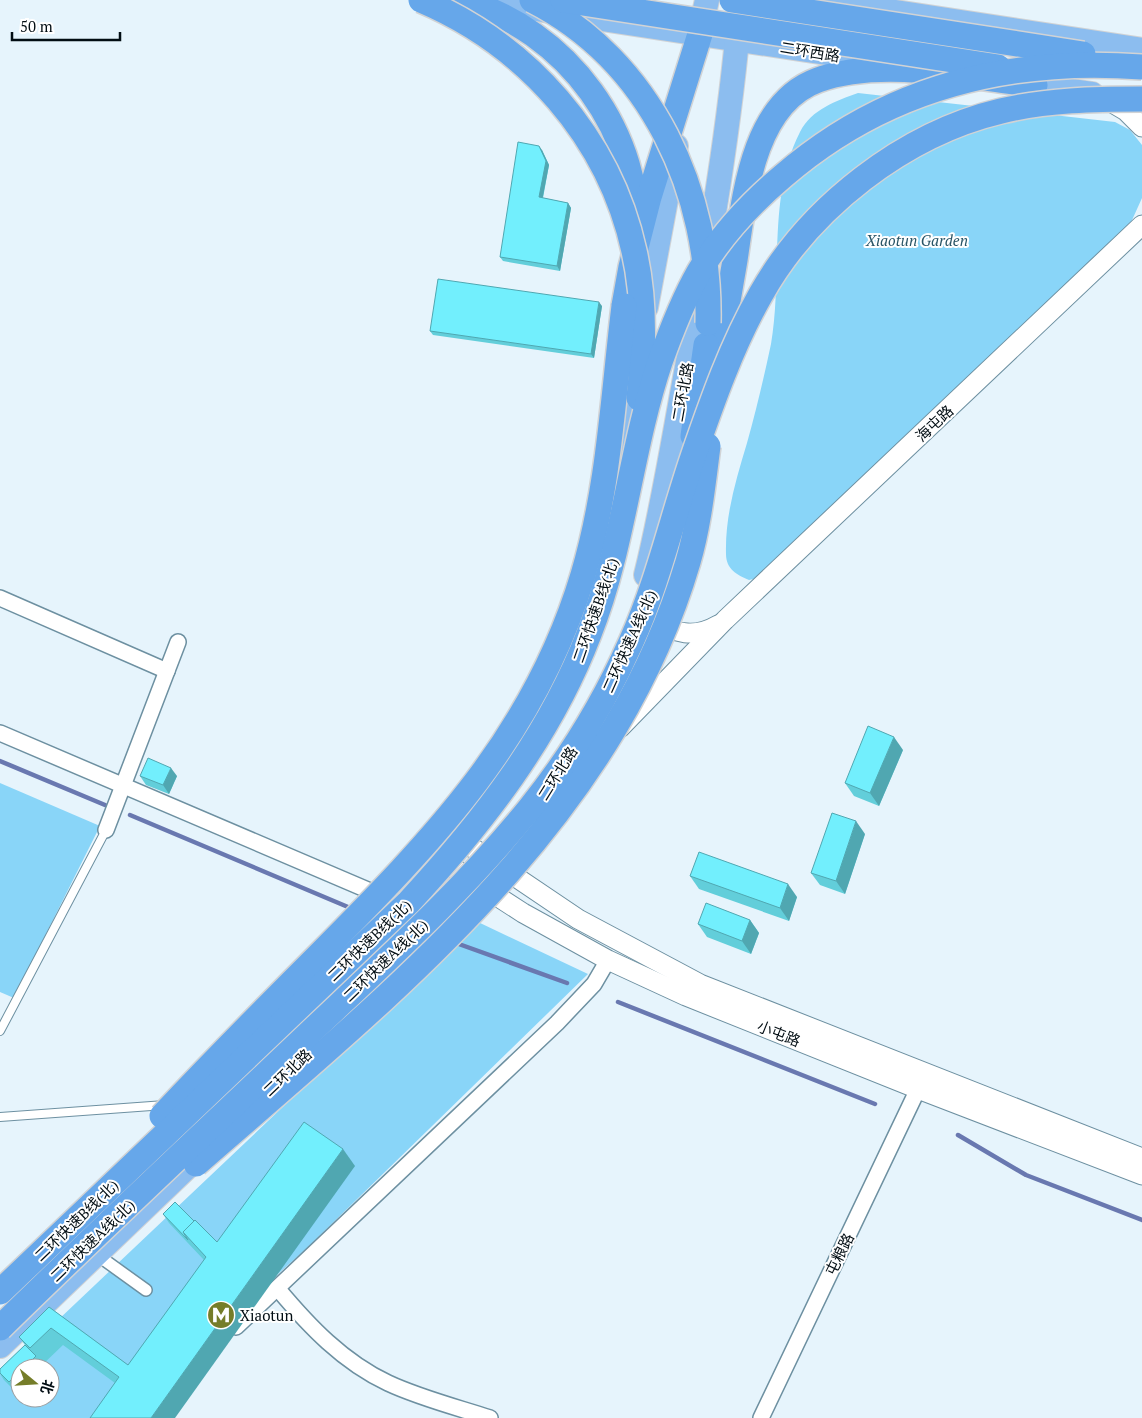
<svg xmlns="http://www.w3.org/2000/svg" width="1142" height="1418" font-family="'PT Serif','Noto Sans SC',serif">
	<rect width="100%" height="100%" fill="#e6f4fc"/>
	<!-- green -->
	<g fill="#89d5f8" fill-rule="evenodd">
		<path d="M 858,93 L 1115,122 L 1130,130 L 1142,145 L 1142,198 L 1128,229 L 765,576 L 749,580 C 737,575 726,569 726,554 C 725,515 736,480 747,443 C 756,411 764,377 771,344 C 783,274 767,197 800,132 C 812,109 836,101 858,93 Z"/>
		<polygon points="0,783 100,826 14,998 0,992"/>
		<path d="M 478,922 L 588,974 L 307,1248 L 221,1325 L 166,1418 L 0,1418 L 0,1375 ZM 20,1368 L 50,1368 L 50,1398 L 20,1398 Z"/>
	</g>
	<g fill="none" stroke-linecap="round" stroke-linejoin="round">
		<!-- stream -->
		<g stroke="#6978b0" stroke-width="4.5">
			<polyline points="0,761 105,805"/>
			<polyline points="130,815 348,907"/>
			<polyline points="456,943 567,983"/>
			<polyline points="618,1002 875,1104"/>
			<polyline points="958,1135 1026,1175 1142,1220"/>
		</g>
		<!-- service casing -->
		<g stroke="#6d90a1" stroke-width="10">
			<g id="service">
				<polyline points="0,1031 106,830"/>
				<polyline points="0,1117 165,1105"/>
			</g>
		</g>
		<!-- pedestrian casing -->
		<g stroke="#6d90a1" stroke-width="14">
			<polyline id="pedestrian" points="96,1254 146,1290"/>
		</g>
		<!-- minor casing -->
		<g stroke="#6d90a1" stroke-width="18">
			<g id="minor">
				<polyline points="0,598 167,671"/>
				<polyline points="0,733 384,897"/>
				<polyline points="106,830 178,642"/>
				<path d="M 278,1289 C 309,1326 343,1362 388,1383 C 420,1398 456,1407 490,1418"/>
				<polyline points="236,1327 557,1023 594,984 608,960"/>
				<polyline points="761,1418 918,1089"/>
			</g>
		</g>
		<!-- tertiary casing -->
		<g stroke="#6d90a1" stroke-width="21">
			<g id="tertiary">
				<polyline points="1104,98 1126,111 1142,127"/>
				<path d="M 654,618 C 673,635 696,638 718,625"/>
				<polyline points="620,728 725,620 1142,225"/>
				<polyline points="452,834 578,919 700,984 1142,1158"/>
				<polyline points="435,856 523,913 608,960 686,996 918,1089 1142,1175"/>
			</g>
		</g>
		<!-- primary casing -->
		<g stroke="#d1d3d5" stroke-width="26">
			<g id="primary">
				<polyline points="478,0 892,63"/>
				<polyline points="817,0 1142,50"/>
				<polyline points="698,40 707,0"/>
				<polyline points="1016,83 1092,94"/>
				<polyline points="646,307 676,146"/>
				<polyline points="617,459 634,372"/>
				<path d="M 646,575 C 663,507 674,436 687,367 C 709,247 730,128 740,7"/>
				<polyline points="358,934 437,851 502,766"/>
				<polyline points="312,1048 429,936"/>
				<polyline points="0,1346 208,1147"/>
			</g>
		</g>
		<!-- trunk casing -->
		<g stroke="#d1d3d5" stroke-width="28">
			<g id="trunk">
				<path d="M 460,0 C 566,28 645,135 636,245"/>
				<polyline points="624,306 631,267 649,197 700,34"/>
				<path d="M 718,369 C 722,332 729,296 735,260 C 744,202 751,104 818,80 C 882,57 969,77 1035,85"/>
				<polyline points="693,436 706,345"/>
			</g>
		</g>
		<!-- service -->
		<use href="#service" stroke="#fff" stroke-width="8"/>
		<!-- pedestrian -->
		<use href="#pedestrian" stroke="#fff" stroke-width="11"/>
		<!-- minor -->
		<use href="#minor" stroke="#fff" stroke-width="15"/>
		<!-- tertiary -->
		<use href="#tertiary" stroke="#fff" stroke-width="19"/>
		<!-- primary -->
		<use href="#primary" stroke="#8cbdef" stroke-width="24"/>
		<!-- trunk -->
		<use href="#trunk" stroke="#66a7ea" stroke-width="25"/>
		<!-- trunk-bridge casing -->
		<g stroke="#d1d3d5" stroke-width="28" stroke-linecap="butt">
			<g id="trunk-bridge">
				<path d="M 421,0 C 527,45 609,137 634,251 C 645,298 644,350 639,398"/>
				<path d="M 532,0 C 652,61 711,193 708,323"/>
				<polyline points="563,0 998,67"/>
				<polyline points="732,0 1083,54"/>
				<path d="M 162,1116 C 213,1062 265,1009 318,956 C 433,840 535,736 583,575 C 609,488 613,396 624,306"/>
				<path d="M 196,1164 C 392,993 611,822 688,562 C 699,525 703,484 708,446"/>
				<path d="M 0,1292 L 409,902 C 483,822 550,736 589,634 C 624,546 630,451 660,362 C 671,331 683,300 699,272 C 721,235 751,203 783,176 C 886,87 1008,57 1142,67"/>
				<path d="M 0,1328 C 105,1225 213,1125 320,1023 C 393,954 467,886 530,808 C 571,757 605,701 631,642 C 658,582 672,519 693,457 C 712,402 732,345 761,294 C 810,207 904,134 1001,111 C 1047,100 1095,99 1142,99"/>
			</g>
		</g>
		<!-- trunk-bridge -->
		<use href="#trunk-bridge" stroke="#66a7ea" stroke-width="25"/>
	</g>
	<!-- wall -->
	<g fill="#62ceda">
		<polygon points="542,150 549,165 543,198 568,203 571,208 560,271 503,261 500,257"/>
		<polygon points="602,306 594,358 433,335 430,331"/>
		<polygon points="903,750 879,806 854,796 845,783"/>
		<polygon points="140,776 177,776 169,794 146,785"/>
		<polygon points="865,834 845,894 820,885 811,873"/>
		<polygon points="690,876 797,897 789,921 699,889"/>
		<polygon points="750,920 759,933 751,954 707,937 698,924"/>
		<polygon points="355,1166 115,1383 63,1345 39,1368 20,1368 20,1386 15,1391 4,1380 0,1374 0,1369 25,1345 19,1337 49,1307 128,1365 204,1260 169,1223 163,1214 194,1221 217,1242"/>
	</g>
	<!-- shaded-wall -->
	<g fill="#50a7b1">
		<polygon points="539,146 542,150 549,165 542,201 539,197"/>
		<polygon points="568,203 571,208 560,271 557,266"/>
		<polygon points="599,302 602,306 594,358 591,354"/>
		<polygon points="894,737 903,750 879,806 870,793"/>
		<polygon points="171,768 177,776 169,794 163,785"/>
		<polygon points="856,821 865,834 845,894 836,881"/>
		<polygon points="788,884 797,897 789,921 780,908"/>
		<polygon points="750,920 759,933 751,954 742,941"/>
		<polygon points="343,1149 355,1166 175,1418 151,1418"/>
	</g>
	<!-- building -->
	<g fill="#72effd" stroke="#50a7b1">
		<polygon points="518,142 539,146 546,161 539,197 568,203 557,266 500,257"/>
		<polygon points="438,279 599,302 591,354 430,331"/>
		<polygon points="868,726 894,737 870,793 845,783"/>
		<polygon points="148,758 171,768 163,785 140,776"/>
		<polygon points="832,813 856,821 836,881 811,873"/>
		<polygon points="699,852 788,884 780,908 690,876"/>
		<polygon points="706,903 750,920 742,941 698,924"/>
		<polygon points="304,1122 343,1149 151,1418 90,1418 119,1377 51,1328 30,1348 19,1337 49,1307 128,1365 206,1257 183,1232 195,1220 217,1242"/>
		<polygon points="175,1202 194,1221 183,1232 188,1240 163,1214"/>
		<polygon points="25,1345 36,1356 24,1368 20,1368 20,1371 9,1382 0,1373 0,1369"/>
	</g>
	<!-- icons -->
	<defs>
		<g id="metro-disc" transform="scale(1.4375)"><circle r="9.5" fill="#757d29" stroke="#fff"/><path d="M-5.5 5V-5H-3L0 0L3-5H5.5V5H3V-.5L0 4L-3-.5V5Z" fill="#fff"/></g>
	</defs>
	<g fill-rule="evenodd">
		<use href="#metro-disc" x="221" y="1315"/>
	</g>
	<g text-anchor="middle" dominant-baseline="central" stroke-width="4" stroke-linejoin="round" paint-order="stroke">
		<!-- street labels -->
		<g font-size="15" fill="#020d13" stroke="#fff">
			<text transform="translate(810 51) rotate(9)">二环西路</text>
			<text transform="translate(682 392) rotate(-80)">二环北路</text>
			<text transform="translate(934 423) rotate(-43)">海屯路</text>
			<text transform="translate(595 610) rotate(-71)">二环快速B线(北)</text>
			<text transform="translate(629 641) rotate(-66)">二环快速A线(北)</text>
			<text transform="translate(557 773) rotate(-58)">二环北路</text>
			<text transform="translate(369 940) rotate(-44)">二环快速B线(北)</text>
			<text transform="translate(385 960) rotate(-44)">二环快速A线(北)</text>
			<text transform="translate(779 1033) rotate(22)">小屯路</text>
			<text transform="translate(287 1072) rotate(-44)">二环北路</text>
			<text transform="translate(76 1220) rotate(-44)">二环快速B线(北)</text>
			<text transform="translate(92 1240) rotate(-44)">二环快速A线(北)</text>
			<text transform="translate(839 1254) rotate(-64)">屯粮路</text>
		</g>
		<!-- park labels -->
		<g font-size="15" font-style="italic" fill="#285466" stroke="#fff">
			<text x="917" y="240">Xiaotun Garden</text>
		</g>
		<!-- poi labels -->
		<g font-size="15" fill="#020d13" stroke="#fff" text-anchor="start">
			<text x="240" y="1315">Xiaotun</text>
		</g>
	</g>
	<!-- north arrow -->
	<g transform="translate(35 1383) rotate(108)"><circle r="24" fill="#ffffff" stroke="#9a9ea1"/>
	<path d="M0-4L9 19L0 12L-9 19Z" fill="#757d29"/>
	<text y="-8" font-size="14" font-weight="bold" text-anchor="middle" fill="#020d13">北</text>
	</g>
	<!-- scale -->
	<path d="M12 32v8h108v-8" fill="none" stroke="#020d13" stroke-width="2.5"/>
	<text x="20" y="32" font-size="15" fill="#020d13" stroke="#ffffff" stroke-width="4" paint-order="stroke">50 m</text>
</svg>
